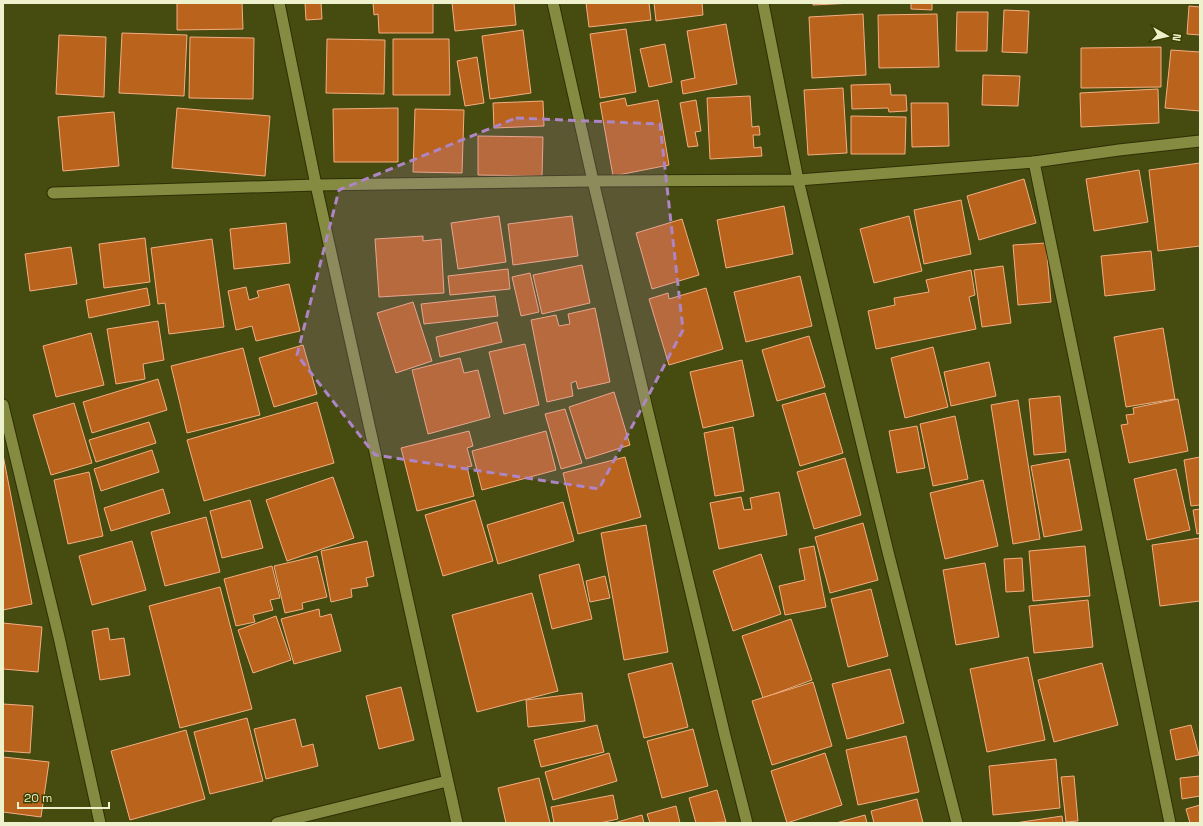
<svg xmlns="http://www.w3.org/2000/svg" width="1203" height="826" font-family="'Space Grotesk',sans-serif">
	<rect width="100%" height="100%" fill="#464b0f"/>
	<!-- building -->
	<g fill="#b9631d" stroke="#f3ae82">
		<polygon points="177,3 242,3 243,29 177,30"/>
		<polygon points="305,3 321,3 322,19 306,20"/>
		<polygon points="373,3 433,3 433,33 379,33 378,14 374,15"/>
		<polygon points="452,3 514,3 516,25 455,31"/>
		<polygon points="586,3 649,3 651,20 589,27"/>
		<polygon points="654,3 702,3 703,15 656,21"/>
		<polygon points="813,3 854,3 813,5"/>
		<polygon points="911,3 932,3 932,10 911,9"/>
		<polygon points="1189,6 1200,7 1200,35 1187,34"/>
		<polygon points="1004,10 1029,11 1027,53 1002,52"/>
		<polygon points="957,12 988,12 987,51 956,51"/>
		<polygon points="863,14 866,75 812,78 809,17"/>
		<polygon points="937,14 939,67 879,68 878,15"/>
		<polygon points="726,24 737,84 683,94 681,81 695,78 687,31"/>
		<polygon points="626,29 636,92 600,98 590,34"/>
		<polygon points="523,30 531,93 490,99 482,36"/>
		<polygon points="122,33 187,35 184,96 119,93"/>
		<polygon points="59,35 106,37 104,97 56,94"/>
		<polygon points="190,37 254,38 253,99 189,98"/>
		<polygon points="327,39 385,40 384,94 326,93"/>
		<polygon points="393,39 449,39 450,95 393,95"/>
		<polygon points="665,44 672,82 649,87 640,49"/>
		<polygon points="1161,47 1161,87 1081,88 1081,48"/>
		<polygon points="1171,50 1200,52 1200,111 1165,108"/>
		<polygon points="477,57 484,103 465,106 457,61"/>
		<polygon points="983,75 1020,76 1018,106 982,105"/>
		<polygon points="890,84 891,95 906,95 907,111 889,112 888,108 852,109 851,85"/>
		<polygon points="843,88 847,153 808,155 804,90"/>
		<polygon points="1158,89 1159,123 1081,127 1080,93"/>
		<polygon points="750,96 752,127 759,126 760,135 753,135 754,148 761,147 762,156 710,159 707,98"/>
		<polygon points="625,98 627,106 658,100 669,165 613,176 600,103"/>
		<polygon points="696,100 701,131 695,132 698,146 688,147 680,103"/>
		<polygon points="543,101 544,126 494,128 493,103"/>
		<polygon points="911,103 948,103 949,146 912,147"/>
		<polygon points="177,108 270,116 265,176 172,168"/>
		<polygon points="398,108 398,162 334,162 333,109"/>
		<polygon points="415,109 464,110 462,173 413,172"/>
		<polygon points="114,112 119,166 63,171 58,117"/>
		<polygon points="851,116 906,117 905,154 851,154"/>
		<polygon points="478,136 543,137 542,176 478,175"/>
		<polygon points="1200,163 1200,246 1158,251 1149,170"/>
		<polygon points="1139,170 1148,222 1094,231 1086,179"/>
		<polygon points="1024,179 1036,223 979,240 967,196"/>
		<polygon points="961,200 971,254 924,264 914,210"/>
		<polygon points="784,206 793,254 726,268 717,220"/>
		<polygon points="499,216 506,262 458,269 451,223"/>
		<polygon points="572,216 578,256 513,265 508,224"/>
		<polygon points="909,216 922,271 874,283 860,229"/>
		<polygon points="682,219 699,275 652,289 636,233"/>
		<polygon points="286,223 290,263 234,269 230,229"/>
		<polygon points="423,236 423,241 441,239 444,293 379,297 375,239"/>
		<polygon points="145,238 150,282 104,288 99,244"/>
		<polygon points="212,239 224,327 169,334 165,303 158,304 151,248"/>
		<polygon points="1046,243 1051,302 1018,305 1013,245"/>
		<polygon points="71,247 77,284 30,291 25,254"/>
		<polygon points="1151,251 1155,290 1105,296 1101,256"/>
		<polygon points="582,265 590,303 542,314 533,275"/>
		<polygon points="1003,266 1011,323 982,327 974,270"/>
		<polygon points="508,269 510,289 450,295 448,276"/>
		<polygon points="971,270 975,295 969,297 976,329 876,349 868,311 895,305 894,298 929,292 926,280"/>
		<polygon points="530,273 539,312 521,316 512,277"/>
		<polygon points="800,276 812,326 746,342 734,292"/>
		<polygon points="289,284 300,331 256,341 252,326 236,330 228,291 246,287 249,300 259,297 257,291"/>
		<polygon points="147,288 150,305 89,318 86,300"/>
		<polygon points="706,288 723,349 669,365 649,299 668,293 669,299"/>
		<polygon points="495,296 498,316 424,324 421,304"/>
		<polygon points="413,302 432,361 396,373 377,313"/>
		<polygon points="595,308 610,382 578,389 576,381 571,383 573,396 547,402 531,320 556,315 559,326 570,324 568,314"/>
		<polygon points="158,321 164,360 143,364 145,379 116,384 107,329"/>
		<polygon points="497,322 502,342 440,357 436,337"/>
		<polygon points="1163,328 1175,399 1126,407 1114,337"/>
		<polygon points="91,333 104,385 56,397 43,346"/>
		<polygon points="809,336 825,387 777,401 762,350"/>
		<polygon points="525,344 539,405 504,414 489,352"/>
		<polygon points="303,345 317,394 274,407 259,358"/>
		<polygon points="933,347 948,407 905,418 891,358"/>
		<polygon points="243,348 260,415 187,433 171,366"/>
		<polygon points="460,358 464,373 478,370 490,417 428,434 412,370"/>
		<polygon points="742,360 754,416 703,428 690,372"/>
		<polygon points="989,362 996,396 951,406 944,372"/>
		<polygon points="158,379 167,410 92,433 83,402"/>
		<polygon points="614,392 630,445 586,459 569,407"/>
		<polygon points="825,393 843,453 800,466 782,405"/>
		<polygon points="1060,396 1066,452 1034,455 1029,399"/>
		<polygon points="1178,399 1188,451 1129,463 1121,425 1128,424 1126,415 1134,414 1133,408"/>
		<polygon points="1018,400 1040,539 1013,544 991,405"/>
		<polygon points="317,402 334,463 204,501 187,440"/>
		<polygon points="74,403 92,463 51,475 33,415"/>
		<polygon points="565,409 582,463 561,469 545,414"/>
		<polygon points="955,416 968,479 933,486 920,424"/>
		<polygon points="149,422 156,443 96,462 89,440"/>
		<polygon points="917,426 925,468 897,473 889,431"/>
		<polygon points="733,427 744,491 715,496 704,433"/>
		<polygon points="469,431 473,446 467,448 472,466 467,467 474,496 417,511 401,448"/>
		<polygon points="546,431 556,470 482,490 472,451"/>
		<polygon points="152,450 159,472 101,491 94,469"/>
		<polygon points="3,455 32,604 3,610"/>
		<polygon points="625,457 641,517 578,534 563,473"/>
		<polygon points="1200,457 1200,505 1191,506 1184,460"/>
		<polygon points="845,458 861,515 814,529 797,472"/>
		<polygon points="1069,459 1082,530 1044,537 1031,466"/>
		<polygon points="1176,469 1190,530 1147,540 1134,479"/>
		<polygon points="89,472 103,536 68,544 54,480"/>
		<polygon points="333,477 354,538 287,561 266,500"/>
		<polygon points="983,480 998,546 945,559 930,493"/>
		<polygon points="163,489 170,513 111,531 104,508"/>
		<polygon points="779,492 787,535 719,549 710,503 741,497 744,510 752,509 750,498"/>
		<polygon points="250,500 263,548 222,558 210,511"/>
		<polygon points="475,500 493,561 443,576 425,515"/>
		<polygon points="563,502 574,541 498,564 487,525"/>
		<polygon points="1200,509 1200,533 1197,534 1193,510"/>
		<polygon points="206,517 220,572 165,586 151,532"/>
		<polygon points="863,523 878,580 830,593 815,537"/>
		<polygon points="646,525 668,652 624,660 601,533"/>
		<polygon points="1200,538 1200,601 1160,606 1152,545"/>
		<polygon points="132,541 146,590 92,605 79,556"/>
		<polygon points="367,541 374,576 366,578 368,586 351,589 352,597 331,602 321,551"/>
		<polygon points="814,546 826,607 785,615 779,586 805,580 799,549"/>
		<polygon points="1085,546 1090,596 1033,601 1029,551"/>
		<polygon points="761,554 781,614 733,631 713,571"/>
		<polygon points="317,556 327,597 302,603 303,609 285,613 274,566"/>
		<polygon points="1022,558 1024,591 1006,592 1004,559"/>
		<polygon points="985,563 999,637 956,645 943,570"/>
		<polygon points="579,564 592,619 552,629 539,575"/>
		<polygon points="272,566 280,598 270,600 273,610 253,615 255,622 236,626 224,579"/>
		<polygon points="605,576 610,598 590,602 586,581"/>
		<polygon points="220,587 252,709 180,728 149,606"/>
		<polygon points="871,589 888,656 848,667 831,599"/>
		<polygon points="532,593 558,691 477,712 452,615"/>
		<polygon points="1088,600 1093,647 1034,653 1029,606"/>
		<polygon points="319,609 320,617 331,614 341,651 294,664 281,619"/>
		<polygon points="276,616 291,660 253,673 238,630"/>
		<polygon points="791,619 812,680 763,698 742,636"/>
		<polygon points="3,623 42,627 38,672 3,669"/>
		<polygon points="108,628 110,640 124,638 130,675 100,680 92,631"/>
		<polygon points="1028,657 1045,740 987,752 970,669"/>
		<polygon points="672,663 688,727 644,738 628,674"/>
		<polygon points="1102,663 1118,725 1054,742 1038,680"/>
		<polygon points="890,669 904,723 847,739 832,684"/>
		<polygon points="813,682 832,746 772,765 752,701"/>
		<polygon points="401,687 414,740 379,749 366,696"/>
		<polygon points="582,693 585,721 528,727 526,700"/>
		<polygon points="3,704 33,706 30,753 3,751"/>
		<polygon points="247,718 263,781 210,794 194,732"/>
		<polygon points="295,719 302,747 313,744 318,766 266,779 254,729"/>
		<polygon points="597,725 604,752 541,767 534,740"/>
		<polygon points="1191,725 1199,755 1176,760 1170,730"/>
		<polygon points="693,729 708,786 662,798 647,741"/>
		<polygon points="186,730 205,799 130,820 111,751"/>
		<polygon points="906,736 919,792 858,805 846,750"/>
		<polygon points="609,753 617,781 553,800 545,772"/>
		<polygon points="825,753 842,805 787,823 771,771"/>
		<polygon points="3,757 49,762 41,817 3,812"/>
		<polygon points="1056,759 1060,808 993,815 989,766"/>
		<polygon points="1074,776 1078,821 1066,822 1061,777"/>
		<polygon points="1200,776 1200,796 1182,799 1180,778"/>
		<polygon points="539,778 550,823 506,823 498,788"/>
		<polygon points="717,790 726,822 696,823 689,798"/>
		<polygon points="613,795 618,819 600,823 554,823 551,807"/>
		<polygon points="917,799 923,823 874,823 871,811"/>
		<polygon points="1200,805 1200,823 1190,823 1186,809"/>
		<polygon points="676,806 680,823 650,823 647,814"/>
		<polygon points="642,815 644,823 614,823"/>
		<polygon points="865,815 867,823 836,823"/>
		<polygon points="1062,816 1063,823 1015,823"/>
	</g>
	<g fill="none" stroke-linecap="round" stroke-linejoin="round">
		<!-- minor casing -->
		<g stroke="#2d3006" stroke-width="13">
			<g id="minor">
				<polyline points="279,3 316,185 457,823"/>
				<polyline points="553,3 593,181 725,736 747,823"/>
				<polyline points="763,3 798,180 888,552 957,823"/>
				<polyline points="1034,162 1170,823"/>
				<polyline points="53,193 316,185 593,181 798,180 1034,162 1119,150 1200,141"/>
				<polyline points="3,405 59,637 100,823"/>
				<polyline points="277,823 447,781"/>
			</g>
		</g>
		<!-- minor -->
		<use href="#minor" stroke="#858c41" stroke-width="11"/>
	</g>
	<!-- marked area -->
	<path fill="#ae85c5" fill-opacity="0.2" stroke="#ae85c5" stroke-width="3" stroke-dasharray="8 5" stroke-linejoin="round" d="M 516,118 L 660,124 L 683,330 L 599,489 L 375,455 L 297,355 L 339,190 Z"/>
	<!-- border -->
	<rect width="1203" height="826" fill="none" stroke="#edf2cc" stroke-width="8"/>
	<!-- north arrow -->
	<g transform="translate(1167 36) rotate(98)" stroke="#3c4000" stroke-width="3" paint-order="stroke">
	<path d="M0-3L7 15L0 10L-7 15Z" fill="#edf2cc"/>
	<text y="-6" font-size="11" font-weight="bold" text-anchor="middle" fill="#edf2cc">N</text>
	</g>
	<!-- scale -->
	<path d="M18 802v6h91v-6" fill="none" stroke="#edf2cc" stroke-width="2"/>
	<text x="24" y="802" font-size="12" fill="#edf2cc" stroke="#3c4000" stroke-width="3" paint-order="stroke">20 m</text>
</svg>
